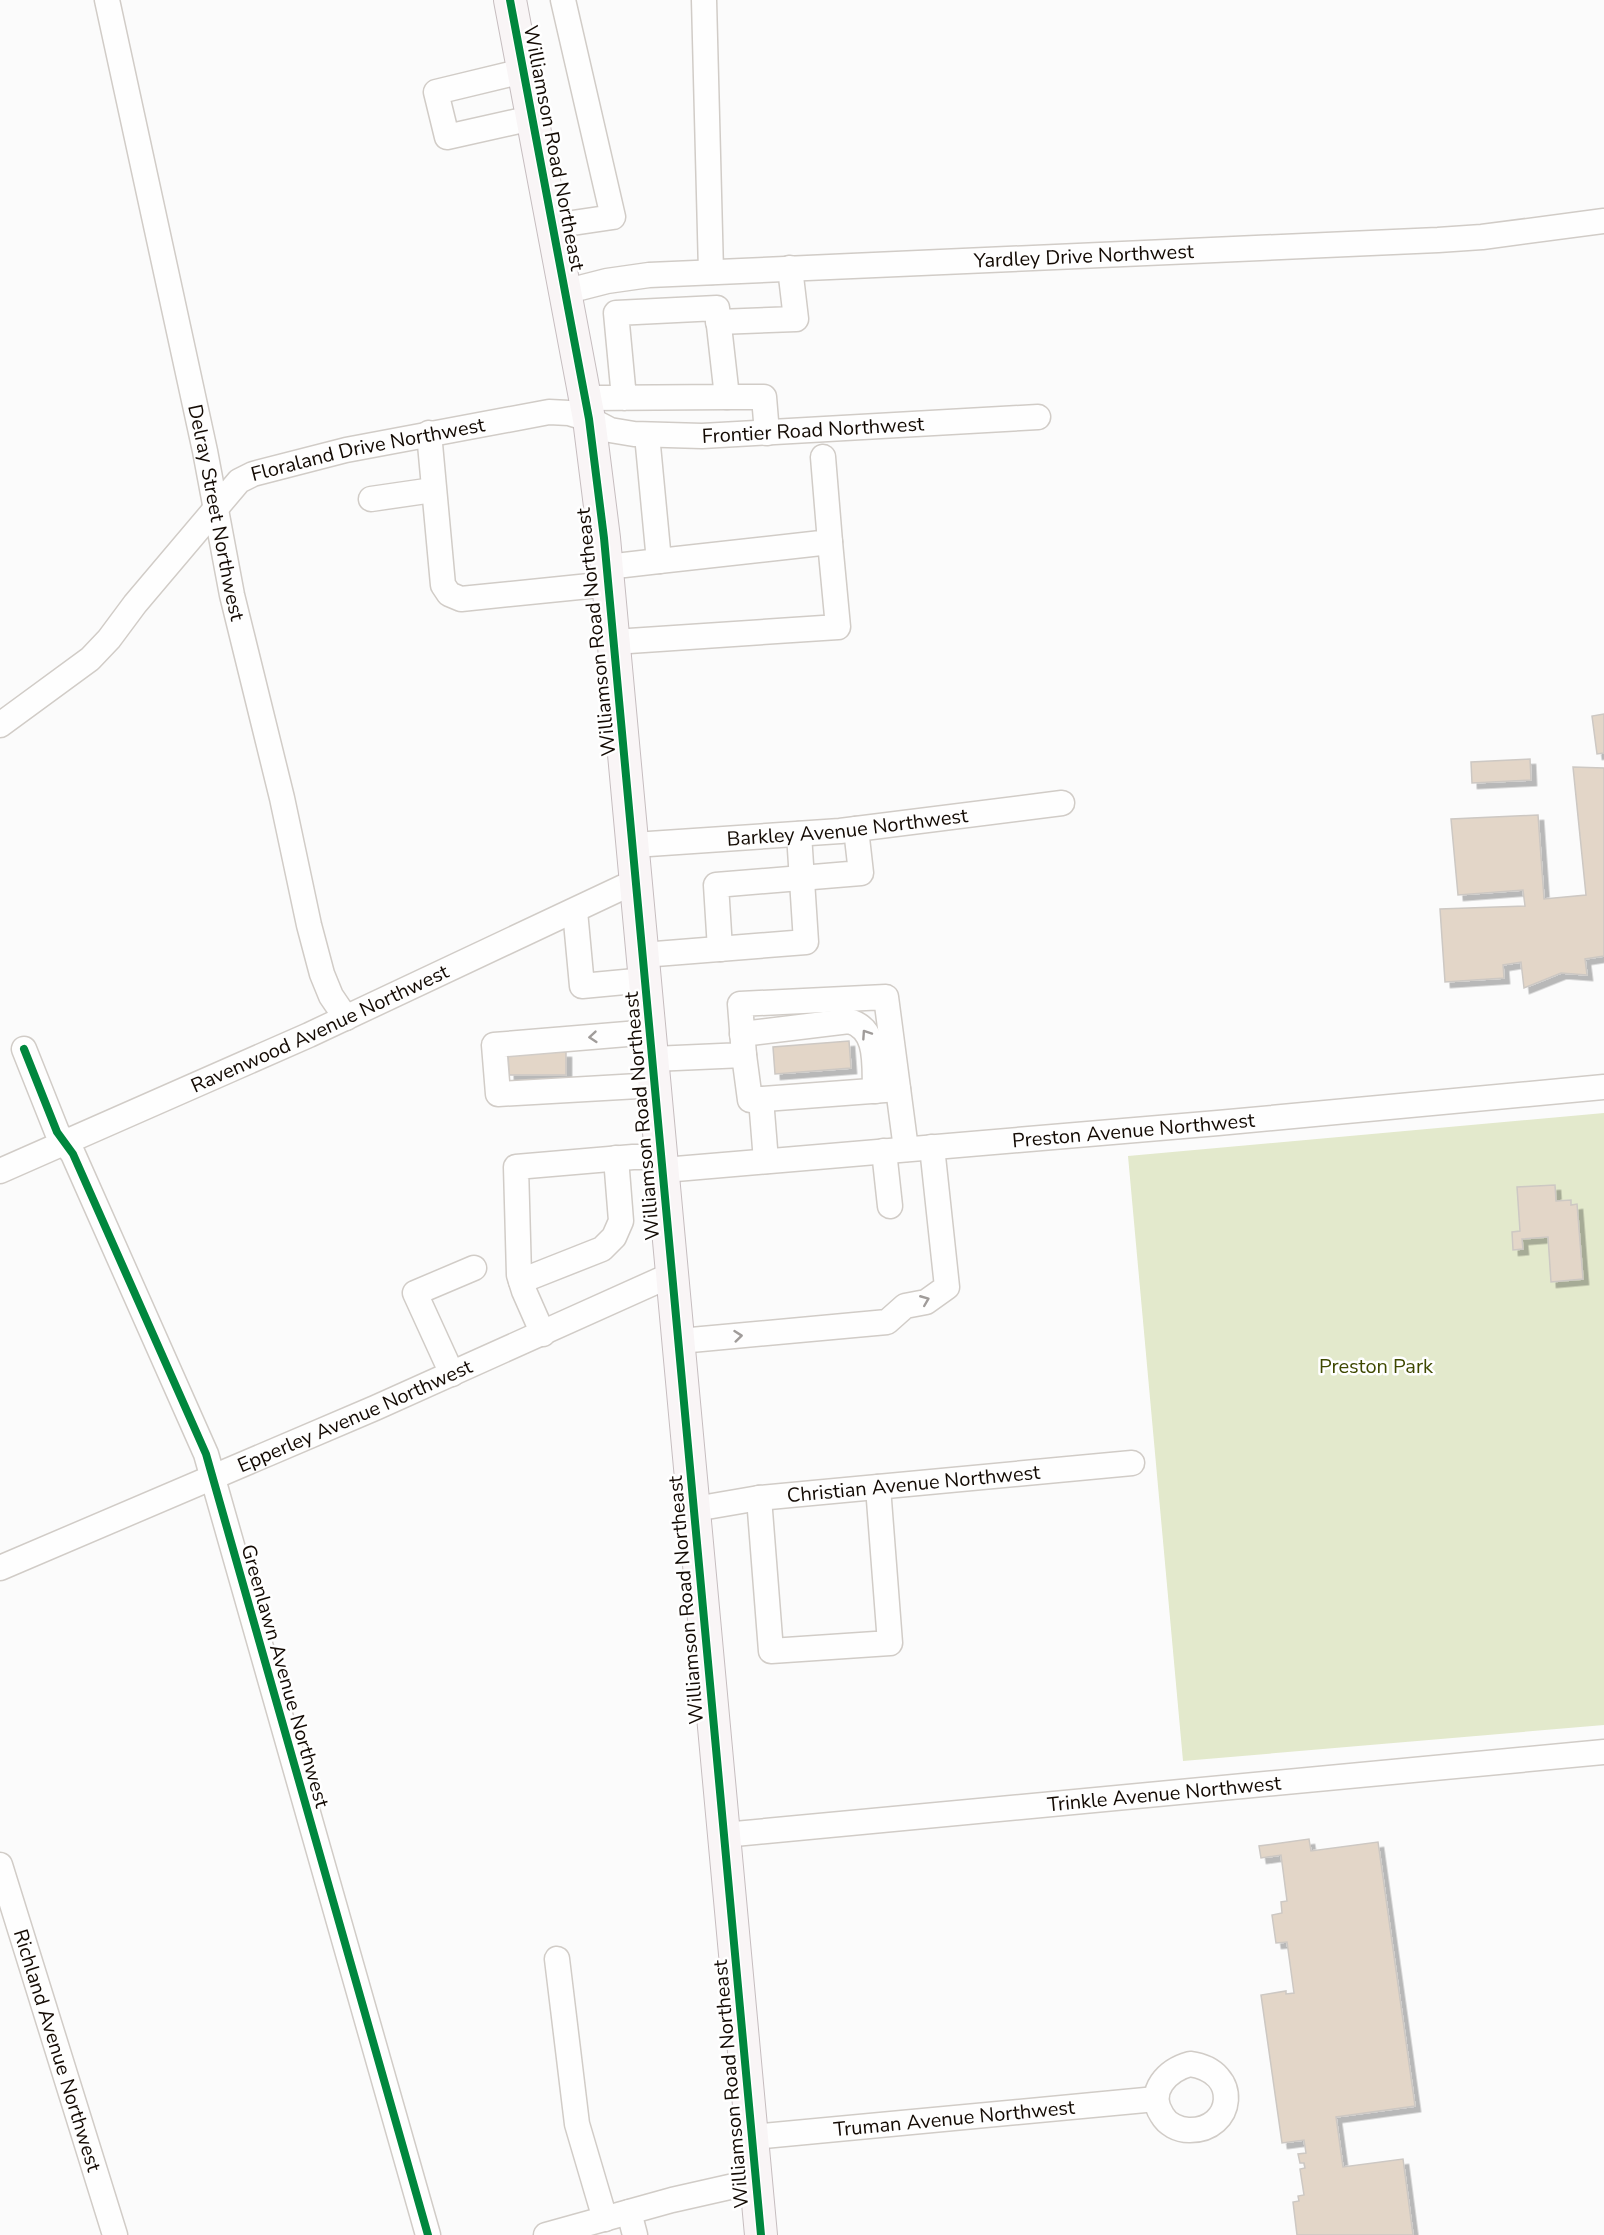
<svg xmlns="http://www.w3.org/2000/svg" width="1604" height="2235" font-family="'Nunito Sans',sans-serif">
	<defs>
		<filter id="shadow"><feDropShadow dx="5.5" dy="5.5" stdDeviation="0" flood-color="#0004"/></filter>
	</defs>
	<rect width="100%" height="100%" fill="#fbfbfb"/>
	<!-- green -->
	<polygon fill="#e3e9cc" points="1604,1113 1604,1725 1183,1761 1128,1156"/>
	<!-- building -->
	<g fill="#e3d6c8" stroke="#cdc8c3" stroke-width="1.5" filter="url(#shadow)">
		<polygon points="1604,714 1604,753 1597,754 1592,716"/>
		<polygon points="1530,759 1531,780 1472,783 1471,762"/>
		<polygon points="1573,767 1604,768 1604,956 1585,959 1587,975 1561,973 1524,988 1521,962 1503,965 1504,978 1445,982 1440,909 1525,906 1523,890 1458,895 1451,819 1538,815 1544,899 1586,895"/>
		<polygon points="849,1041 851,1068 775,1074 773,1047"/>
		<polygon points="508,1052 566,1052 566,1075 509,1075"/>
		<polygon points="1555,1185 1556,1201 1571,1200 1571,1205 1577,1204 1583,1279 1551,1282 1548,1237 1522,1239 1523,1249 1513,1250 1512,1232 1520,1231 1517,1187"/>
		<polygon points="1309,1839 1311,1851 1378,1842 1415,2106 1336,2117 1343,2167 1403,2159 1413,2235 1297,2235 1293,2202 1299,2201 1298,2196 1304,2195 1300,2169 1305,2168 1304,2163 1300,2163 1298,2154 1306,2153 1304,2140 1282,2143 1261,1995 1286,1991 1286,1994 1294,1993 1287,1942 1276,1943 1272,1915 1282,1913 1281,1902 1287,1901 1281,1855 1261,1858 1259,1846"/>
	</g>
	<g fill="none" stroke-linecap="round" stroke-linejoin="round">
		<!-- minor casing -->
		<g stroke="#d1ccc7" stroke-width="27">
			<g id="minor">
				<path id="s1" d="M 107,0 L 205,451 L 232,595 L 282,798 L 309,925 L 322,974 L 331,996 L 346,1018"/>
				<polyline points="704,0 711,272"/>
				<polyline points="523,71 436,92 447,137 532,118"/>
				<polyline points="552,226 613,217 563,0"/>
				<path id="s2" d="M 564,292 L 607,281 L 649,275 L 1438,240 L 1482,237 L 1604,221"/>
				<polyline points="718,322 796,319 790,268"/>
				<polyline points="727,397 764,397 767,433"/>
				<polyline points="585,398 727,397 717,308 616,313 624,398"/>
				<polyline points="429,433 443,585 449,594 461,599 609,584"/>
				<polyline points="647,435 659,561 830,542 823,457"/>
				<polyline points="371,499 433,490"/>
				<polyline points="607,567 659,561"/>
				<polyline points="614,642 838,627 830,542"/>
				<path id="s3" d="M 0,725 L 90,659 L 109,639 L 135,604 L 239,481 L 253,474 L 346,450 L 549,412 L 569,413 L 589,419 L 610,430 L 634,434 L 702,436 L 1038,417"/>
				<path id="s4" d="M 634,845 L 840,831 L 1062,803"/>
				<polyline points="575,911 582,986 646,980"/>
				<polyline points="720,949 716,885 861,873 856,829"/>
				<polyline points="643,955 806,942 799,834"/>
				<polyline points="651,1032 494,1045 498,1094 656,1085"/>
				<path d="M 742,1034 L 849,1021 C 879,1029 874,1066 875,1091"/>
				<polyline points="24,1049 57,1132 73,1154 206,1454 428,2235"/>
				<polyline points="744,1055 750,1100 898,1089"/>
				<polyline points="653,1059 744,1055 740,1004 886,997 906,1149"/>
				<polyline points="761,1099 766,1161"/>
				<polyline points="884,1151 890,1206"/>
				<path id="s5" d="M 664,1170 L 1218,1123 L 1604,1087"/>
				<path id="s6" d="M 0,1171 L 309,1035 L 636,881"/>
				<polyline points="521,1281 602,1249 614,1237 621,1221 616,1158"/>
				<polyline points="543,1334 524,1291 519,1275 516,1167 633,1157 663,1157"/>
				<polyline points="680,1341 887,1322 905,1306 926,1302 947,1287 932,1147"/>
				<polyline points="452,1374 415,1293 474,1268"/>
				<polyline points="759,1498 771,1651 890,1643 878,1487"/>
				<path id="s7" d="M 695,1509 L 759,1498 L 1132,1463"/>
				<path id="s8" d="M 0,1568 L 375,1408 L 673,1274"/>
				<path id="s9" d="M 724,1835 L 1604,1752"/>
				<path id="s10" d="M 0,1865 L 115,2235"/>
				<polyline points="557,1959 577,2124 605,2219"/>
				<path d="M 1190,2064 C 1242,2071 1234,2131 1189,2130 C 1178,2130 1167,2124 1162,2115 C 1146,2091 1168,2070 1190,2064 Z"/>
				<path id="s11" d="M 753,2137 L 1156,2099"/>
				<polyline points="629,2212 635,2235"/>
				<polyline points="546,2235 672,2200 756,2181"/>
			</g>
		</g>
		<!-- major casing -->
		<g stroke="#c6bdbf" stroke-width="34">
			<polyline id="major" points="510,0 589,419 604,538 761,2235"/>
		</g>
		<!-- minor -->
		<use href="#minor" stroke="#fefefe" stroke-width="24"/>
		<!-- major -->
		<use href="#major" stroke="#f9f5f6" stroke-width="32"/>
		<!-- cycleway casing -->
		<g stroke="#fff" stroke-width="11">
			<g id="cycleway">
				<polyline points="510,0 589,419 604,538 761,2235"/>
				<polyline points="24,1049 57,1132 73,1154 206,1454 428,2235"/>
			</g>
		</g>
		<!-- cycleway -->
		<use href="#cycleway" stroke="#00873e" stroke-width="8"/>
	</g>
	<!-- one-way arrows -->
	<defs><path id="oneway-chevron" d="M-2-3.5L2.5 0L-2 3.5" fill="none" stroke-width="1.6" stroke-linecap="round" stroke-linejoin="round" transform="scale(1.5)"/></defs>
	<g stroke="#a09c9a">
		<use href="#oneway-chevron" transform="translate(866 1034) rotate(-124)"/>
		<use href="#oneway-chevron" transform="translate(593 1037) rotate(175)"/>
		<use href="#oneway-chevron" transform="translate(925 1300) rotate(-22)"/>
		<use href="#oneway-chevron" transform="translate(738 1336) rotate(-6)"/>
	</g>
	<g text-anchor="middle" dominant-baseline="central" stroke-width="5" stroke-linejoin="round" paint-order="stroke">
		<!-- street labels -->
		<g font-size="20" fill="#130a03" stroke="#fff">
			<text transform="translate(554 148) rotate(79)">Williamson Road Northeast</text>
			<text stroke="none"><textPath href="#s2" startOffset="522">Yardley Drive Northwest</textPath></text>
			<text stroke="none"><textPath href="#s3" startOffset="930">Frontier Road Northwest</textPath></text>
			<text stroke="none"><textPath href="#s3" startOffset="477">Floraland Drive Northwest</textPath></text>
			<text stroke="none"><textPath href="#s1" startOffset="524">Delray Street Northwest</textPath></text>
			<text transform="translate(596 632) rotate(-96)">Williamson Road Northeast</text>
			<text stroke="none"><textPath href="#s4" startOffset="214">Barkley Avenue Northwest</textPath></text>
			<text stroke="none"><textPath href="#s6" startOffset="350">Ravenwood Avenue Northwest</textPath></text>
			<text transform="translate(642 1116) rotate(-95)">Williamson Road Northeast</text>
			<text stroke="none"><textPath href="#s5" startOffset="471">Preston Avenue Northwest</textPath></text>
			<text stroke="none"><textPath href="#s8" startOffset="386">Epperley Avenue Northwest</textPath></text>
			<text stroke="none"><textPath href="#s7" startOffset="220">Christian Avenue Northwest</textPath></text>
			<text transform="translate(686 1600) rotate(-95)">Williamson Road Northeast</text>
			<text transform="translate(285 1676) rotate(74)">Greenlawn Avenue Northwest</text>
			<text stroke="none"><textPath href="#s9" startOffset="442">Trinkle Avenue Northwest</textPath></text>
			<text stroke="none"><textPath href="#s10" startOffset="194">Richland Avenue Northwest</textPath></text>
			<text transform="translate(731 2084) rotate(-95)">Williamson Road Northeast</text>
			<text stroke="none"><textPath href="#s11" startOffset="202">Truman Avenue Northwest</textPath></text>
		</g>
		<!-- park labels -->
		<g font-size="20" fill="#3e4800" stroke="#fff">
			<text x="1376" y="1366">Preston Park</text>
		</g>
	</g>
</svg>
